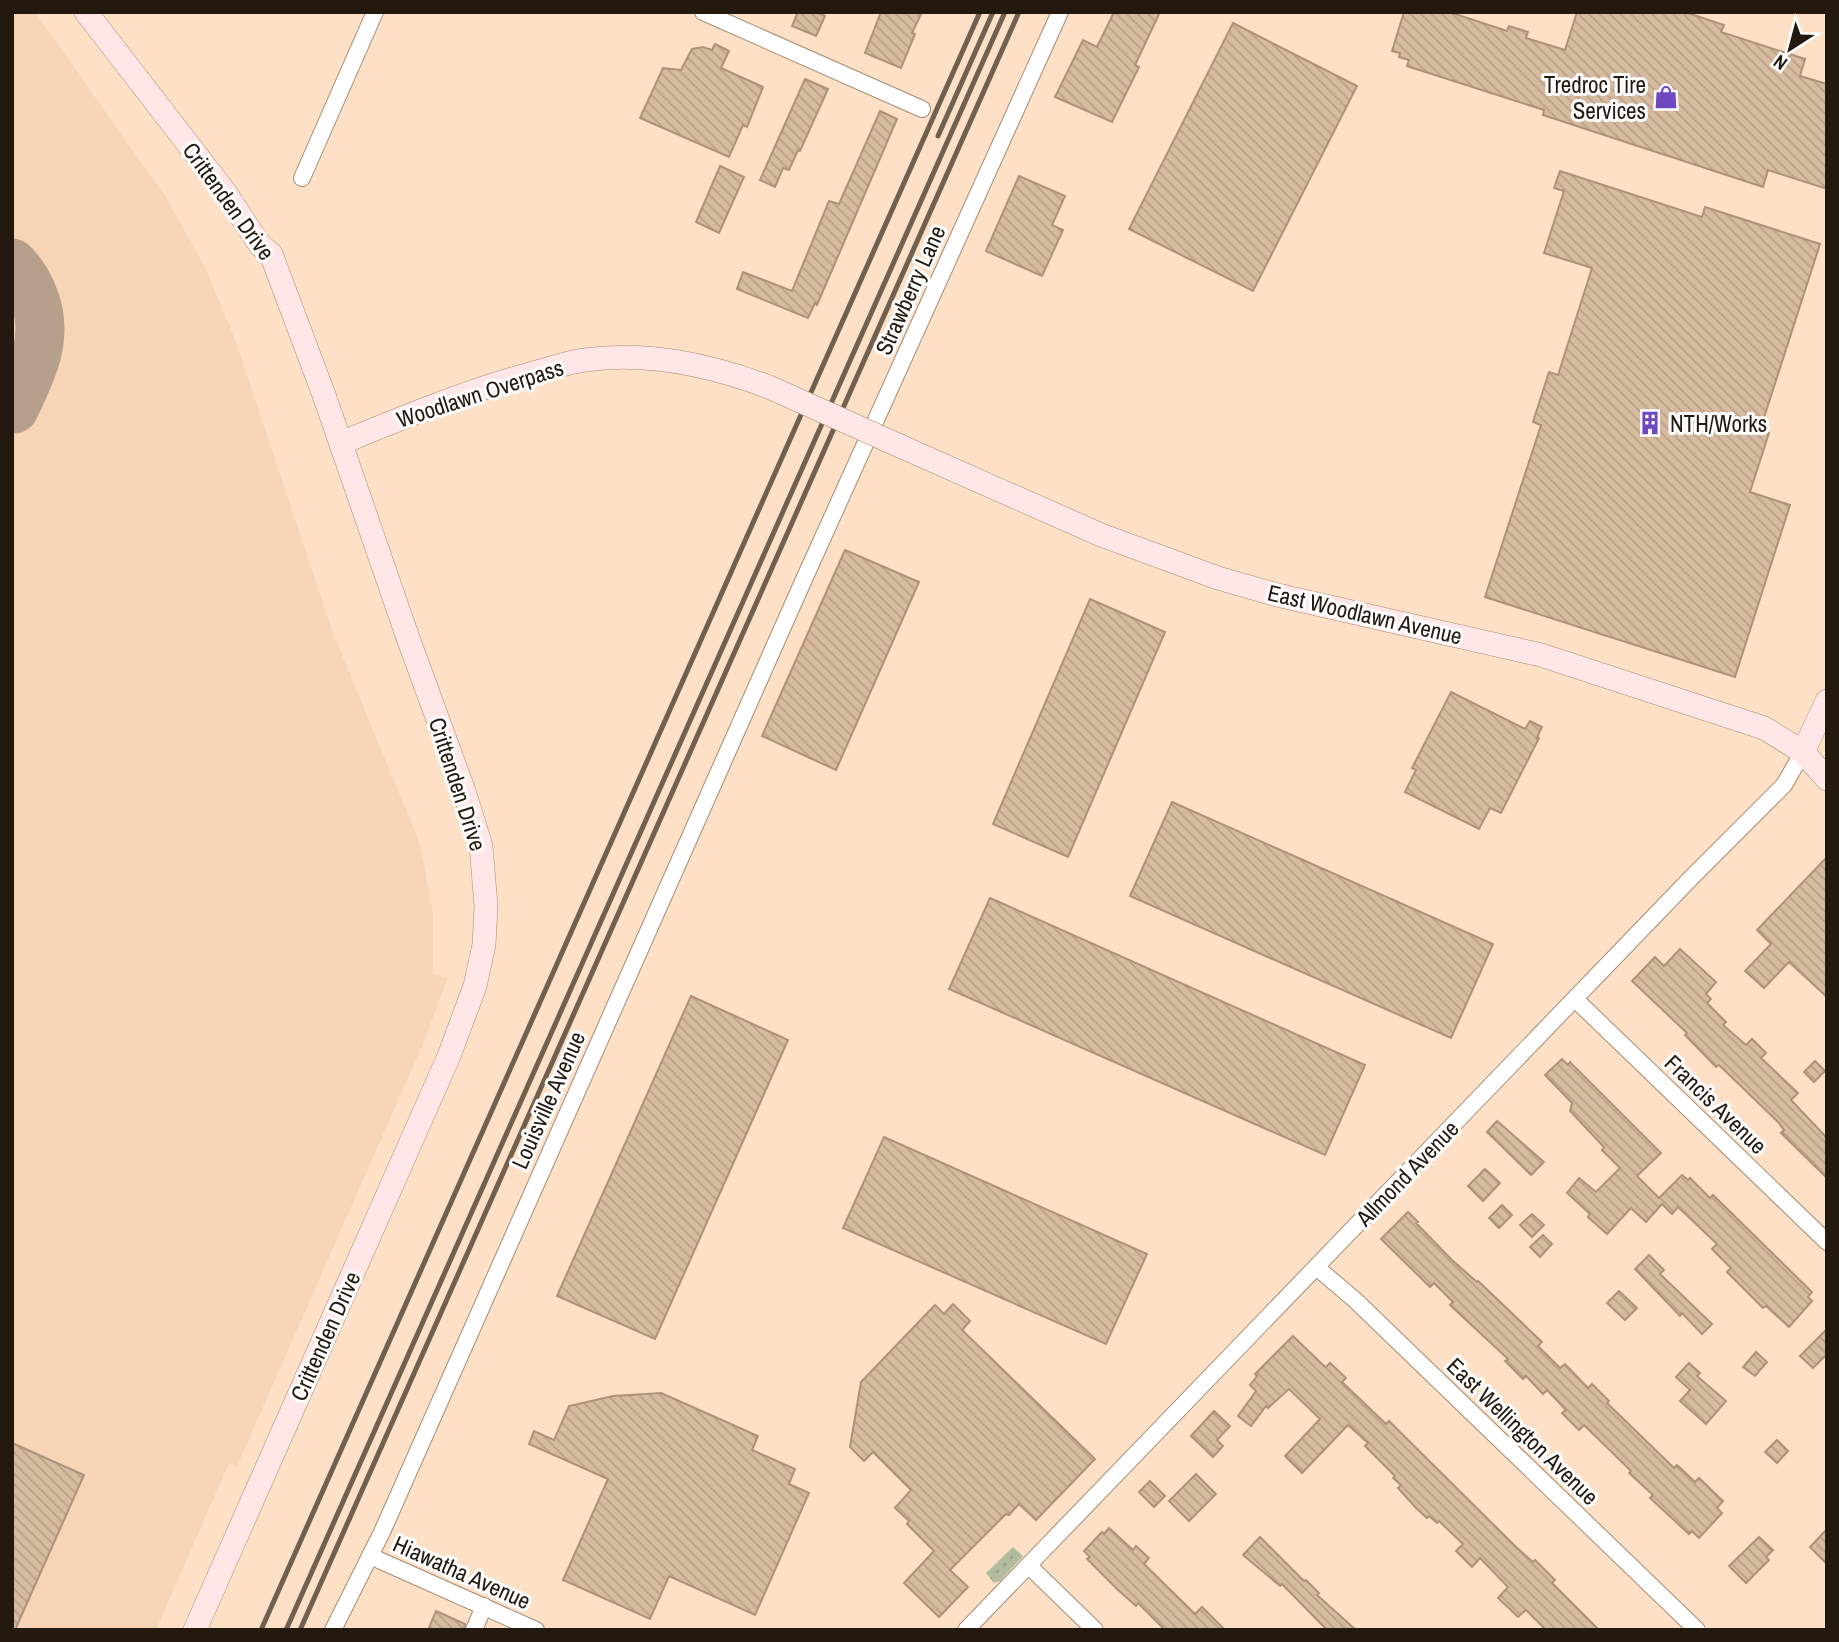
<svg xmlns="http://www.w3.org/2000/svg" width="1839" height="1642" font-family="'Archivo Narrow',sans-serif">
	<defs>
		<pattern id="grass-dots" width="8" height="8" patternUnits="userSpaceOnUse" patternTransform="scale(1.75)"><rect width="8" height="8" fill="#b1bba0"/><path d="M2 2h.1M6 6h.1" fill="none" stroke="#98a089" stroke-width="1.8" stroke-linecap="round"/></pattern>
		<pattern id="building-back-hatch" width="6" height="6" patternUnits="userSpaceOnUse" patternTransform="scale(1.75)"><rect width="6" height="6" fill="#d7bba1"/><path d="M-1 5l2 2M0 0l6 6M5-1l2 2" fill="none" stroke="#b8a089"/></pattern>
	</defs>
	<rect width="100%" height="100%" fill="#fde0c6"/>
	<!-- built -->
	<polygon fill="#f7d4b5" points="12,12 35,12 165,196 205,267 235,339 333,633 414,829 421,849 433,913 433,973 448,978 423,1044 237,1466 229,1463 156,1630 12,1630"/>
	<!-- grass -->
	<polygon fill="url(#grass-dots)" points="1013,1547 1023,1556 1000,1581 994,1583 986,1573"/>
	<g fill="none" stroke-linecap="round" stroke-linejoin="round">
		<!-- taxiway -->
		<path stroke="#b6a08b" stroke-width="49" d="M 12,263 C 23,273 30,286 35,300 C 49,339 31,374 14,409"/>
	</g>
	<!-- building -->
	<g fill="url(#building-back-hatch)" stroke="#ad9279" stroke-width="2">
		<polygon points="798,12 816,12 825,16 816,36 792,26"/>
		<polygon points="881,12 922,12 912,33 915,34 901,68 865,53"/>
		<polygon points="1114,12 1160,12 1135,65 1139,67 1112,122 1055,97 1083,40 1097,47"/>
		<polygon points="1404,12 1449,12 1507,31 1509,26 1528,32 1526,38 1565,50 1577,12 1685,12 1724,25 1721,32 1805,59 1800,76 1827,84 1827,189 1768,170 1763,187 1543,115 1544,110 1407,66 1409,60 1399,57 1400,53 1392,51"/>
		<polygon points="1233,23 1357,86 1253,291 1129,229"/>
		<polygon points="715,44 729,51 721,68 763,87 747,127 743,125 729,157 640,118 663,68 681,70 692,49 703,47 712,50"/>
		<polygon points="805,79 828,89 800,151 798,150 789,170 783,168 775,187 760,180"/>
		<polygon points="880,111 897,119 817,305 815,303 808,318 737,289 743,272 792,291 829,201 839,204"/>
		<polygon points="720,166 744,177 719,233 696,222"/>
		<polygon points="1560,171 1702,217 1705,207 1820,244 1760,430 1769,433 1750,492 1790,505 1735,677 1485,597 1541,425 1533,422 1549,372 1558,375 1592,268 1544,253 1564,191 1554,188"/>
		<polygon points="1019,176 1065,196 1052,225 1063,230 1042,276 986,251"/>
		<polygon points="845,550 919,582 836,770 762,736"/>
		<polygon points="1090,599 1165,632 1068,857 993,824"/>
		<polygon points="1451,692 1525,729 1530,721 1542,727 1537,737 1539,738 1501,813 1490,808 1479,829 1405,792 1416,770 1412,768"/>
		<polygon points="1172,802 1493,944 1451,1038 1130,896"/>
		<polygon points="1827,857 1827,997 1789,962 1764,988 1745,971 1771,944 1757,930"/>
		<polygon points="990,898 1365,1065 1325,1155 949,989"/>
		<polygon points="1680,949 1716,982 1706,994 1711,999 1707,1003 1726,1022 1723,1025 1746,1045 1752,1039 1766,1053 1761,1058 1798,1093 1791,1100 1827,1138 1827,1178 1781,1133 1784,1130 1778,1122 1719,1065 1716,1067 1685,1035 1687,1033 1632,981 1655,957 1664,966"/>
		<polygon points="691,996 788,1040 655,1339 557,1296"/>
		<polygon points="1562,1059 1568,1065 1570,1062 1661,1153 1637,1176 1659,1198 1682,1175 1688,1180 1690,1178 1710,1198 1713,1195 1812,1292 1808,1297 1812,1301 1789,1327 1766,1306 1763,1308 1727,1272 1731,1268 1712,1249 1717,1244 1678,1207 1672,1214 1662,1204 1646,1222 1631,1208 1607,1234 1588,1217 1590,1214 1567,1193 1579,1178 1596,1192 1620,1168 1602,1150 1604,1147 1570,1111 1572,1103 1545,1075"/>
		<polygon points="1815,1061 1825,1071 1814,1082 1804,1072"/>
		<polygon points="1497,1121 1544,1162 1531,1175 1487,1132"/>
		<polygon points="884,1137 1147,1254 1106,1344 843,1228"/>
		<polygon points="1485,1169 1500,1183 1483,1201 1468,1186"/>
		<polygon points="1502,1205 1512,1215 1499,1228 1489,1218"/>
		<polygon points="1408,1212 1418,1222 1416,1223 1452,1260 1477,1282 1478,1281 1542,1342 1538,1346 1560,1368 1565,1364 1588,1388 1592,1384 1609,1401 1607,1403 1674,1468 1677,1465 1695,1482 1699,1478 1723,1501 1717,1508 1722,1513 1699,1538 1692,1531 1689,1534 1650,1498 1653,1495 1629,1473 1631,1471 1584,1425 1579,1430 1562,1413 1566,1410 1547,1390 1543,1394 1526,1376 1523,1379 1505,1361 1508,1359 1450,1305 1453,1302 1434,1283 1430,1287 1381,1239"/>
		<polygon points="1532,1214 1544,1225 1532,1237 1520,1225"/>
		<polygon points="1543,1235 1552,1244 1540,1257 1530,1247"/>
		<polygon points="1649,1255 1664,1270 1660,1274 1712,1324 1702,1334 1682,1313 1680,1316 1635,1269"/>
		<polygon points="1619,1291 1637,1308 1625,1320 1607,1303"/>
		<polygon points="953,1304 970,1321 962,1330 1095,1459 1036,1520 1019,1504 1009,1515 1006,1514 950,1570 968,1587 939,1617 904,1583 934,1551 907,1524 909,1521 895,1508 911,1490 873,1452 864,1461 850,1447 861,1382 935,1305 944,1314"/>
		<polygon points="1827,1329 1827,1354 1813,1368 1800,1356"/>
		<polygon points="1293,1336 1324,1366 1326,1367 1330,1363 1346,1378 1342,1382 1386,1424 1389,1421 1515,1546 1533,1562 1535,1560 1555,1580 1552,1583 1599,1630 1546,1630 1526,1610 1518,1617 1498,1598 1508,1587 1480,1558 1472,1567 1456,1551 1463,1544 1439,1521 1437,1523 1429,1516 1427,1518 1416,1508 1398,1488 1401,1485 1393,1478 1395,1476 1365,1446 1368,1443 1348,1425 1302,1473 1285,1456 1320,1419 1289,1389 1268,1408 1266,1406 1251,1426 1238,1416 1256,1391 1250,1385 1257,1376 1255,1374"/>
		<polygon points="1756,1352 1767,1362 1755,1376 1743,1367"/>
		<polygon points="1689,1363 1700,1373 1697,1376 1726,1401 1706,1424 1680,1401 1690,1390 1676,1377"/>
		<polygon points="661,1393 758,1436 752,1450 795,1469 789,1484 809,1493 755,1615 669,1576 650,1619 563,1580 608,1479 529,1444 534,1431 554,1440 569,1406 613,1396"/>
		<polygon points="1214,1411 1230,1426 1217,1440 1223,1446 1213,1457 1191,1436"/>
		<polygon points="1777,1440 1788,1451 1777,1463 1765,1452"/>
		<polygon points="12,1443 84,1475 15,1630 12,1630"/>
		<polygon points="1196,1474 1216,1494 1189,1521 1169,1501"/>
		<polygon points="1150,1481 1165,1496 1154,1507 1139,1492"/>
		<polygon points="1109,1528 1133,1550 1136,1546 1149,1558 1144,1564 1195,1614 1202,1607 1225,1630 1165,1630 1138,1603 1136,1606 1117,1589 1087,1559 1090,1557 1084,1551 1102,1532 1104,1534"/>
		<polygon points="1827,1529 1827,1564 1810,1547"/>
		<polygon points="1260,1537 1304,1581 1306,1580 1319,1593 1317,1595 1356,1630 1327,1630 1282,1584 1280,1586 1243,1555"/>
		<polygon points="1759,1537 1773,1550 1766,1557 1769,1560 1746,1583 1729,1566"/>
		<polygon points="436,1611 465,1624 464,1630 428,1630"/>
	</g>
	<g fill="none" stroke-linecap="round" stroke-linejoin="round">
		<!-- street casing -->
		<g stroke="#a58b72" stroke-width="18">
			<g id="street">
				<polyline points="703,12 922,109"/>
				<polyline points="302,178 375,12"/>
				<polyline points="1575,999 1827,1242"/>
				<polyline points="1316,1267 1355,1300 1697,1630"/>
				<polyline points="370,1556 536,1630"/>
				<polyline points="1028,1565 1095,1630"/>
				<polyline points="333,1630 382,1532 801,586 1060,12"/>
				<polyline points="474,1630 484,1606"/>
				<polyline points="966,1630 1691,878 1784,785 1803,752"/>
			</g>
		</g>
		<!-- secondary casing -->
		<g stroke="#a58b72" stroke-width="24">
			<g id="secondary">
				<polyline points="86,12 225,192 260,245 271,254 324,395 408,638 464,791 481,846 486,906 484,945 475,986 449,1056 195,1630"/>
				<path d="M 341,443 C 404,417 467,391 533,373 C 550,369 567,362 585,360 C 648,351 710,365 769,387"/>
				<polyline points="900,446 1101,535 1218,578 1277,595 1541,655 1764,728 1803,752 1827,779"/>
				<polyline points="1803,752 1827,701"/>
			</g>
		</g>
		<!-- street -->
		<use href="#street" stroke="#fff" stroke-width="16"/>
		<!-- secondary -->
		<use href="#secondary" stroke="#fee7e6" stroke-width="23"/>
		<!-- rail -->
		<g stroke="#706050" stroke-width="5">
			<polyline points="938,136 993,12"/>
			<polyline points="261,1630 980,12"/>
			<polyline points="286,1630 1005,12"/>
			<polyline points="300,1630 1019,12"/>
		</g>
		<!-- secondary-bridge casing -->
		<g stroke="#a58b72" stroke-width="24" stroke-linecap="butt">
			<polyline id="secondary-bridge" points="769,387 900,446"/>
		</g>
		<!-- secondary-bridge -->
		<use href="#secondary-bridge" stroke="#fee7e6" stroke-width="23"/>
	</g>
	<!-- icons -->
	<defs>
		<g id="shop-bare" transform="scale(1.89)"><path d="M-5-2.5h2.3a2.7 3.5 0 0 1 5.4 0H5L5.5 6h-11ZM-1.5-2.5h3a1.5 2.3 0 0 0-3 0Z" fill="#6d48c1" stroke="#fff" stroke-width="2.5" paint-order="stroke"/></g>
		<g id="building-bare" transform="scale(1.89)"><path d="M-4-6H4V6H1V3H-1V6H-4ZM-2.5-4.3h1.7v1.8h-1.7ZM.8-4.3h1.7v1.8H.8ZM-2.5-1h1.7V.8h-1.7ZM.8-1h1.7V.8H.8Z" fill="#6d48c1" stroke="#fff" stroke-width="2.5" paint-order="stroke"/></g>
	</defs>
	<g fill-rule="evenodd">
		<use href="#shop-bare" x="1666" y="97"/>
		<use href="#building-bare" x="1650" y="423"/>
	</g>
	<g text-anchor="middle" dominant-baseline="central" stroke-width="6" stroke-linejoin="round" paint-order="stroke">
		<!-- poi labels -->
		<g font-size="23" fill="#23190f" stroke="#fff" text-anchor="end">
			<text x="1646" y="84">Tredroc Tire<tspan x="1646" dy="26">Services</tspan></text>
			<text x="1670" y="423" text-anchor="start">NTH/Works</text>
		</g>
		<!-- street labels -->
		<g font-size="23" fill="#23190f" stroke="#fff">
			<text transform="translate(229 201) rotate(54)">Crittenden Drive</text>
			<text transform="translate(910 290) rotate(-66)">Strawberry Lane</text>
			<text transform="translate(480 393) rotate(-18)">Woodlawn Overpass</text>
			<text transform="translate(1365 614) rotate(13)">East Woodlawn Avenue</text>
			<text transform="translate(458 784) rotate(72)">Crittenden Drive</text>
			<text transform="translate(548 1100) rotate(-66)">Louisville Avenue</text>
			<text transform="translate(1716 1104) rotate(44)">Francis Avenue</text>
			<text transform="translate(1407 1173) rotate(-46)">Allmond Avenue</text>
			<text transform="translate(325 1336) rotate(-66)">Crittenden Drive</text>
			<text transform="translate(1523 1431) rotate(44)">East Wellington Avenue</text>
			<text transform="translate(462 1572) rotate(24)">Hiawatha Avenue</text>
		</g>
	</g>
	<!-- border -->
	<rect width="1839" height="1642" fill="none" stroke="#23190f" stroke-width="28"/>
	<!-- north arrow -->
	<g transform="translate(1790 49) rotate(216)" stroke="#ffffff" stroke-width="5" paint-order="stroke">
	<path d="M0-5L12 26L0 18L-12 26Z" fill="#23190f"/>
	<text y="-10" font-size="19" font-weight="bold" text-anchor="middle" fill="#23190f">N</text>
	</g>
</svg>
